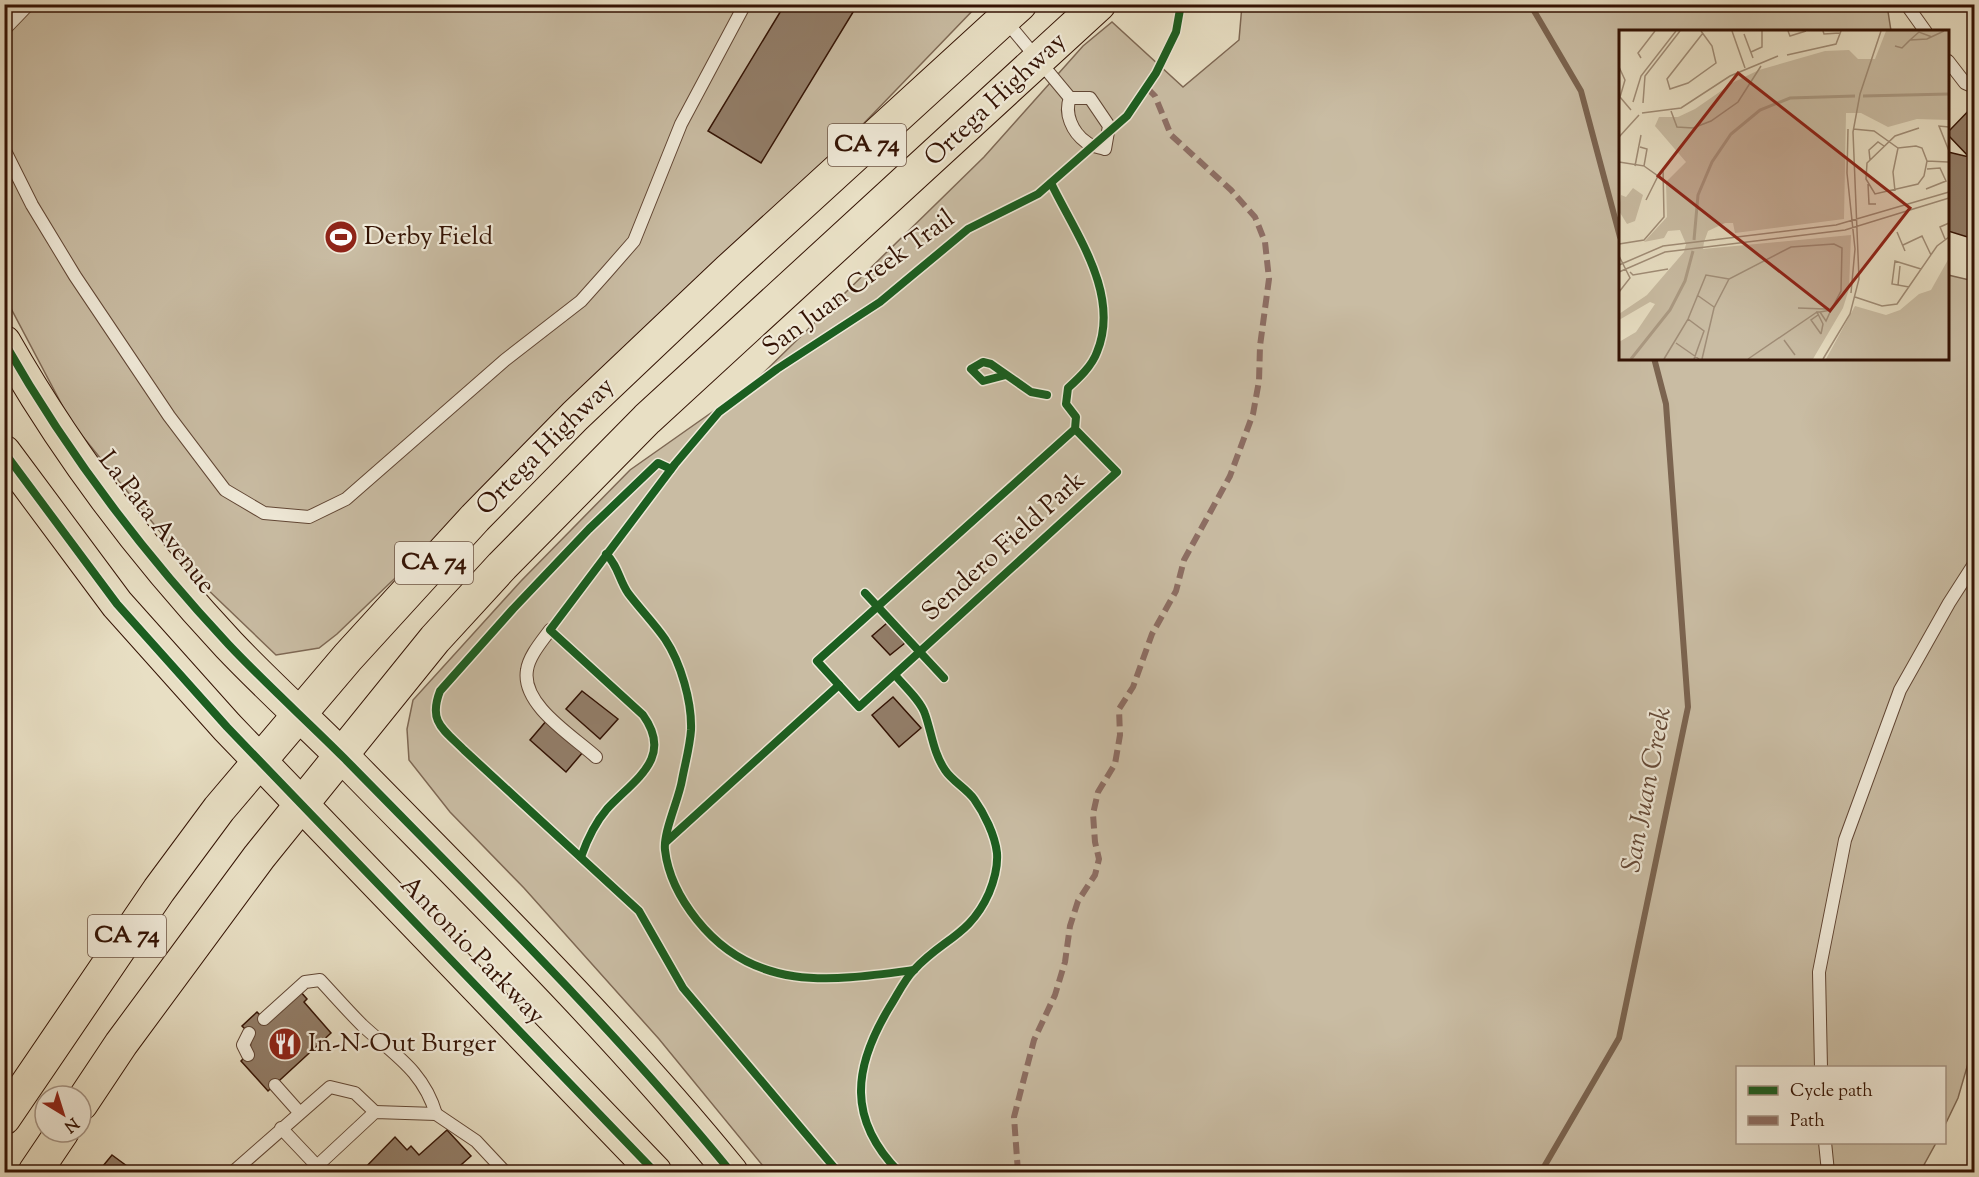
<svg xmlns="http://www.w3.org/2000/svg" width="1979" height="1177" font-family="'Sorts Mill Goudy',serif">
	<rect width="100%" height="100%" fill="#e8dfc4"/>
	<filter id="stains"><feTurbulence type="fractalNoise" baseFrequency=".00333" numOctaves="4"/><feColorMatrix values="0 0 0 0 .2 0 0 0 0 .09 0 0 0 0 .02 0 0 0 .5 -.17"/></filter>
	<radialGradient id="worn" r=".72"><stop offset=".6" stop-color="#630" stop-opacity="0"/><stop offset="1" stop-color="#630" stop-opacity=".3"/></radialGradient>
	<!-- green -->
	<g fill="#c9bca3" stroke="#7e6854" stroke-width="1.5">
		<polygon points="4,5 978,5 814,175 337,634 319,648 276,655 204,586 71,422 5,297"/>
		<polygon points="1242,5 1887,5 1891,31 1620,32 1620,358 1948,358 1948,275 1974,281 1974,1043 1958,1098 1945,1125 1944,1068 1738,1068 1738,1142 1936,1143 1920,1172 768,1172 659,1039 524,888 450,812 409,760 407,729 413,700 521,581 630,470 752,384 984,157 1083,46 1112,22 1183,87 1239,40"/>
	</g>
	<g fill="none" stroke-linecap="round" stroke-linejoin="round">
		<!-- stream -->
		<g stroke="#7b6450" stroke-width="6">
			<polyline points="1530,4 1581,91 1620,237"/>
			<polyline points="1541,1172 1619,1038 1688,707 1666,404 1654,358"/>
		</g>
	</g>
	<!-- building -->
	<g fill="#927d68" stroke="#341304" stroke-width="1.5">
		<polygon points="785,4 858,4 761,163 708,131"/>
		<polygon points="1974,105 1974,239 1948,231 1948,152 1969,157 1948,135 1948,132"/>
		<polygon points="887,623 905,643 890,655 872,636"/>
		<polygon points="582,691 618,719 600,739 566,709"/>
		<polygon points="893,697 921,728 899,747 872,715"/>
		<polygon points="547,720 583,752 566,772 530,740"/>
		<polygon points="300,991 307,999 304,1002 331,1033 268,1091 241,1061 250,1052 251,1035 242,1026 257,1012 267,1022"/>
		<polygon points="447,1130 471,1156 453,1172 361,1172 395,1137 407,1150 411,1146 419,1155"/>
		<polygon points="112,1155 135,1172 98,1172"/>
	</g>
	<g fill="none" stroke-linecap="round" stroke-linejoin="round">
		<!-- service casing -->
		<g stroke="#614634" stroke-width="14">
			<g id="service">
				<polyline points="1906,4 1926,32"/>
				<polyline points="1005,20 1070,98"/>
				<polyline points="4,30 29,4"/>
				<polyline points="1948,61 1965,83 1974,87"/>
				<path d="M 1070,98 L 1090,98 L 1109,126 L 1105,149 C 1099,147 1090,146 1086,142 C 1072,132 1064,113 1070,98 Z"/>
				<polyline points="4,149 32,205 75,276 169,416 225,490 264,513 309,517 346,499 505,360 581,301 606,273 634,241 681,124 745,4"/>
				<path d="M 550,630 C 542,641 529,656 527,670 C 521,705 573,736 596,757"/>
				<path d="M 264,1019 L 305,982 L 320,980 C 334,995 348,1011 362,1025 C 393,1054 423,1070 436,1114"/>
				<polyline points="248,1055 243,1045 249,1033"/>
				<polyline points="1821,1068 1819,972 1845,840 1900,690 1949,603 1974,564"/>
				<polyline points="275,1085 299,1112"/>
				<polyline points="281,1128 317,1166 375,1112 436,1114 476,1141 505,1172"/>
				<polyline points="1825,1142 1828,1172"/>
				<polyline points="233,1172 330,1087 355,1093 375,1112"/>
			</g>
		</g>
		<!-- primary casing -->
		<g stroke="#341304" stroke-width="35">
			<g id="primary">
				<polyline points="81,1104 121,1044 259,857 435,639 502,566 647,419 1099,4"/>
				<polyline points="4,1118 159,890 219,809 348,657 475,518 575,416 729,270 1020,4"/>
				<polyline points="35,1172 62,1132"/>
			</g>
		</g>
		<!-- trunk casing -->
		<g stroke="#341304" stroke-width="35">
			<g id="trunk">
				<path d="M 4,342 C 66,451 143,553 229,645 C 266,684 306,720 344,758 C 476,893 612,1026 731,1172"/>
				<polyline points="4,452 117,604 227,727 655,1172"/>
			</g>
		</g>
		<!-- service -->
		<use href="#service" stroke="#f0ead9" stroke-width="12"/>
		<!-- primary -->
		<use href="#primary" stroke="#e8dfc4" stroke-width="33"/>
		<!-- trunk -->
		<use href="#trunk" stroke="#e8dfc4" stroke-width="33"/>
		<!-- quiet -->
		<polyline stroke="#8d6e63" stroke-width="6" stroke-dasharray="12 6" stroke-linecap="butt" points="1018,1172 1014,1117 1034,1040 1055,995 1065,962 1070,926 1078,901 1095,875 1099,859 1095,842 1093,814 1098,792 1115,764 1120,735 1119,709 1133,687 1152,634 1176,591 1184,560 1230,476 1253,414 1259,381 1260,346 1269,279 1265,242 1255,217 1231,190 1171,135 1155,96 1146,87"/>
		<!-- cycleway casing -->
		<g stroke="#f0ead9" stroke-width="11">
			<g id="cycleway">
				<path d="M 1051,183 C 1075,233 1121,294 1097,352 C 1092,366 1079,378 1068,388 L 1066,404 L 1076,417 L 1075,429 L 817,661 L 859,707 L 1117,472 L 1075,429"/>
				<path d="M 4,342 C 66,451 143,553 229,645 C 266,684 306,720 344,758 C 476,893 612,1026 731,1172"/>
				<polyline points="1006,375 983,381 971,369 983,362 991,364 1031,392 1047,395"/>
				<polyline points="4,452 117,604 227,727 655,1172"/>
				<path d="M 671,469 L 658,463 L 589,529 L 513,609 L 440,691 C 428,722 443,729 464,750 L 639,911 L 683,988 L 838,1172"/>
				<path d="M 606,554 C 618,565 619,580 628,593 C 640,609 654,623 665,639 C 681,663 692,702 691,730 C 690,746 685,764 682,780 C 679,799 663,832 665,850 C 668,876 681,900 697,920 C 755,993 832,981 914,970"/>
				<polyline points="865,593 944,678"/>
				<path d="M 895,675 C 904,686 921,701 925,714 C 932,734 933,752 945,770 C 952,781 966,788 974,799 C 984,813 995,835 997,853 C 998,867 994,881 989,893 C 970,936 942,939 914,970 C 904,980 897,996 889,1008 C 853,1068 847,1119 899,1172"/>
				<polyline points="666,842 839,685"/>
				<path d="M 581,857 C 587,840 595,823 607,809 C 635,779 674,758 643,715 L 550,630 L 675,464 L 719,412 L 777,369 L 880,302 L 968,229 L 1038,194 L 1127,116 L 1156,73 L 1176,32 L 1181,4"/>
			</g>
		</g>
		<!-- cycleway -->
		<use href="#cycleway" stroke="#1b5e20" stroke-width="8"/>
	</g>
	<!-- icons -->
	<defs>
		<g id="stadium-disc" transform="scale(1.725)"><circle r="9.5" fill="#8f2418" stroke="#f0ead9"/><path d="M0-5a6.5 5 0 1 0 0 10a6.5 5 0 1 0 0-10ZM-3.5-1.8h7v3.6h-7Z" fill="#fff"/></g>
		<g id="restaurant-disc" transform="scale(1.725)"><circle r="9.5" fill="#8f2418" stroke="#f0ead9"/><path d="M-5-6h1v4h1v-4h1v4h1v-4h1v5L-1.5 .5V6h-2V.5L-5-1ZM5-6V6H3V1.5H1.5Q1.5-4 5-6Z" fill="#fff"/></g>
	</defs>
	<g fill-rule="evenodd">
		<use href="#stadium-disc" x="341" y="237"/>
		<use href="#restaurant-disc" x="285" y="1044"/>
	</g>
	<g text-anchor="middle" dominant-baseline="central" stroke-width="4.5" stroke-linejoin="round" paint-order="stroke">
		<!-- shield labels -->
		<g fill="#f0ead9" stroke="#6c5444" stroke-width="1.5">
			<rect x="828" y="124" width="78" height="42" rx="4.5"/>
			<rect x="395" y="542" width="78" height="42" rx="4.5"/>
			<rect x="88" y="915" width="78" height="42" rx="4.5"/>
		</g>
		<g font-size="24" font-weight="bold" fill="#341304">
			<text x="867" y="145">CA 74</text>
			<text x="434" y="563">CA 74</text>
			<text x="127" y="936">CA 74</text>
		</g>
		<!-- street labels -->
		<g font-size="26" fill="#341304" stroke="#f0ead9">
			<text transform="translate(996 100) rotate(-43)">Ortega Highway</text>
			<text transform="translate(859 284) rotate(-36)">San Juan Creek Trail</text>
			<text transform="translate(546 447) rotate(-45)">Ortega Highway</text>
			<text transform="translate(156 523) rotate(52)">La Pata Avenue</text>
			<text transform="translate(1004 547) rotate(-42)">Sendero Field Park</text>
			<text transform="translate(472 951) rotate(46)">Antonio Parkway</text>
		</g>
		<!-- poi labels -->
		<g font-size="26" fill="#341304" stroke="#f0ead9" text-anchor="start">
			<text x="364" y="237">Derby Field</text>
			<text x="308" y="1044">In-N-Out Burger</text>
		</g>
		<!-- water labels -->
		<g font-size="27" font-style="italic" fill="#644937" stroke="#f0ead9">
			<text transform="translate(1648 790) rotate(-79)">San Juan Creek</text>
		</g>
	</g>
	<!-- overview -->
	<g transform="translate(1619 30)">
		<rect width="330" height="330" fill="#e8dfc4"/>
		<path d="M 267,1 L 330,1 L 330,90 L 298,89 L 269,97 L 242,83 L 227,83 L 225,189 L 116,203 L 114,193 L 106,193 L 89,201 L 85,212 L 84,219 L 232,205 L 230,259 L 224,278 L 194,329 L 0,329 L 0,312 L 17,302 L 36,274 L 31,272 L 0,290 L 0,284 L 28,265 L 65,222 L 67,214 L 61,200 L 49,201 L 45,208 L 25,212 L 48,187 L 47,152 L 67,132 L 36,96 L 40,87 L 59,87 L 76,79 L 115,52 L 140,40 L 206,21 L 230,20 L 239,29 L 256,29 ZM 14,158 L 24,165 L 16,191 L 8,194 L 0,181 L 2,165 L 7,167 ZM 330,228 L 330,329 L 207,329 L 236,276 L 267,285 L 281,280 L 300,264 L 312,260 Z" fill="#c9bca3"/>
		<path fill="none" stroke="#ab9a83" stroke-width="3" d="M 244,66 L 330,64M 75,210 L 79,165 L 93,132 L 112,104 L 141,80 L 171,68 L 236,66M 12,329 L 51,280 L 66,251 L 74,221"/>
		<path fill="none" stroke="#a08d77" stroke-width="1.5" d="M 82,1 L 93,16 L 97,33 L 69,53 L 51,59 L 48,49 L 84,3M 113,1 L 126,38M 169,1 L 171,6 L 187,1M 204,1 L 205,4 L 221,3M 125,4 L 134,28M 291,10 L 300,2 L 313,7M 276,16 L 283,18 L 291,10 L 308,9 L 325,1M 132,22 L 143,17 L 143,1M 168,25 L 217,14 L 222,1M 22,28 L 19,23 L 36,1M 0,37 L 6,50 L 1,67 L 12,80M 14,72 L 22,46 L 57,1M 24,73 L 26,46 L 61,1M 52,81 L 58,97 L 74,98 L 92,91 L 119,72 L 142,36M 23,83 L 62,78 L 111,46 L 159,26M 330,97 L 320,96 L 330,121M 300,98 L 276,106 L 248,133 L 247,149 L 256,164 L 299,154 L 305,146 L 308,131 L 329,132M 229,99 L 228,143 L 236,219 L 232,263M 234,99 L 255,101 L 279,118 L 297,116 L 303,118 L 308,131M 0,107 L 20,85M 251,130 L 250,120 L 259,112 L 265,116M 0,132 L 25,136 L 28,119 L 21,117M 16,136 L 22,105M 25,136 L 39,146 L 27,170M 249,154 L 250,174 L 257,174M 307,159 L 327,151 L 321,138 L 308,139M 276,161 L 274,142 L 279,118M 278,202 L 286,221M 326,209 L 321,197 L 330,193M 0,214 L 25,210 L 45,187 L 44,138M 284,215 L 303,206 L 312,225M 0,226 L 11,248 L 0,262M 0,235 L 44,216 L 217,195 L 330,162M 0,242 L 46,222 L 226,200 L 330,168M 11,242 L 14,245 L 49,239M 279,255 L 281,236M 290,257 L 273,254 L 276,231 L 302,239M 78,265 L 95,277M 236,267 L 263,276 L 278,274 L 318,216 L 330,207M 179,278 L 207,279M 201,282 L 207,291 L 212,280 L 201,282 L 198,282 L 204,294 L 202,304M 199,285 L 192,290 L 202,304M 69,289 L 87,245 L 110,249M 165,310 L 176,325M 57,313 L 80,329M 45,329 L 69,289 L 85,301 L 75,329M 83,329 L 95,278 L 110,249 L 172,217 L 215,214 L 223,218 L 222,261 L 212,280M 129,329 L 198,282M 204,329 L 231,284 L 240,249 L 234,102 L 241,64 L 262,1"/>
		<path fill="#8f2418" fill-opacity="0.15" stroke="#8f2418" stroke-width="3" d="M 119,43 L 291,178 L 211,281 L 39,146 Z"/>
		<rect width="330" height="330" fill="none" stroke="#341304" stroke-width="3"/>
	</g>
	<!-- margin -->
	<rect width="1979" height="1177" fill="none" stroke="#e8dfc4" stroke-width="24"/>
	<rect x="6" y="6" width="1967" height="1165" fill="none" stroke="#341304" stroke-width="3"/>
	<rect x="12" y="12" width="1955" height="1153" fill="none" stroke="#341304" stroke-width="1.5"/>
	<!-- legend -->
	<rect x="1736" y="1066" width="210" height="78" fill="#f0ead9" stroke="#a59484" stroke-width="1.5"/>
	<rect x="1748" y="1086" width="30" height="9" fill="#1b5e20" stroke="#a59484" stroke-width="1.5"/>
	<text x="1790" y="1096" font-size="18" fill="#341304">Cycle path</text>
	<rect x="1748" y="1116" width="30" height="9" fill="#8d6e63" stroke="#a59484" stroke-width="1.5"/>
	<text x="1790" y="1126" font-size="18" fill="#341304">Path</text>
	<!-- north arrow -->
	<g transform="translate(63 1114) rotate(142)"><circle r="28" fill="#f0ead9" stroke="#a59484" stroke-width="1.5"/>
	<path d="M0-4.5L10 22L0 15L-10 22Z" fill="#8f2418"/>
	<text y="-9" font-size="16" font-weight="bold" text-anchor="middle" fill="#341304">N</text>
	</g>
	<rect width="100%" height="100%" filter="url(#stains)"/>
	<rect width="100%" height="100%" fill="url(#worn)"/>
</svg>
